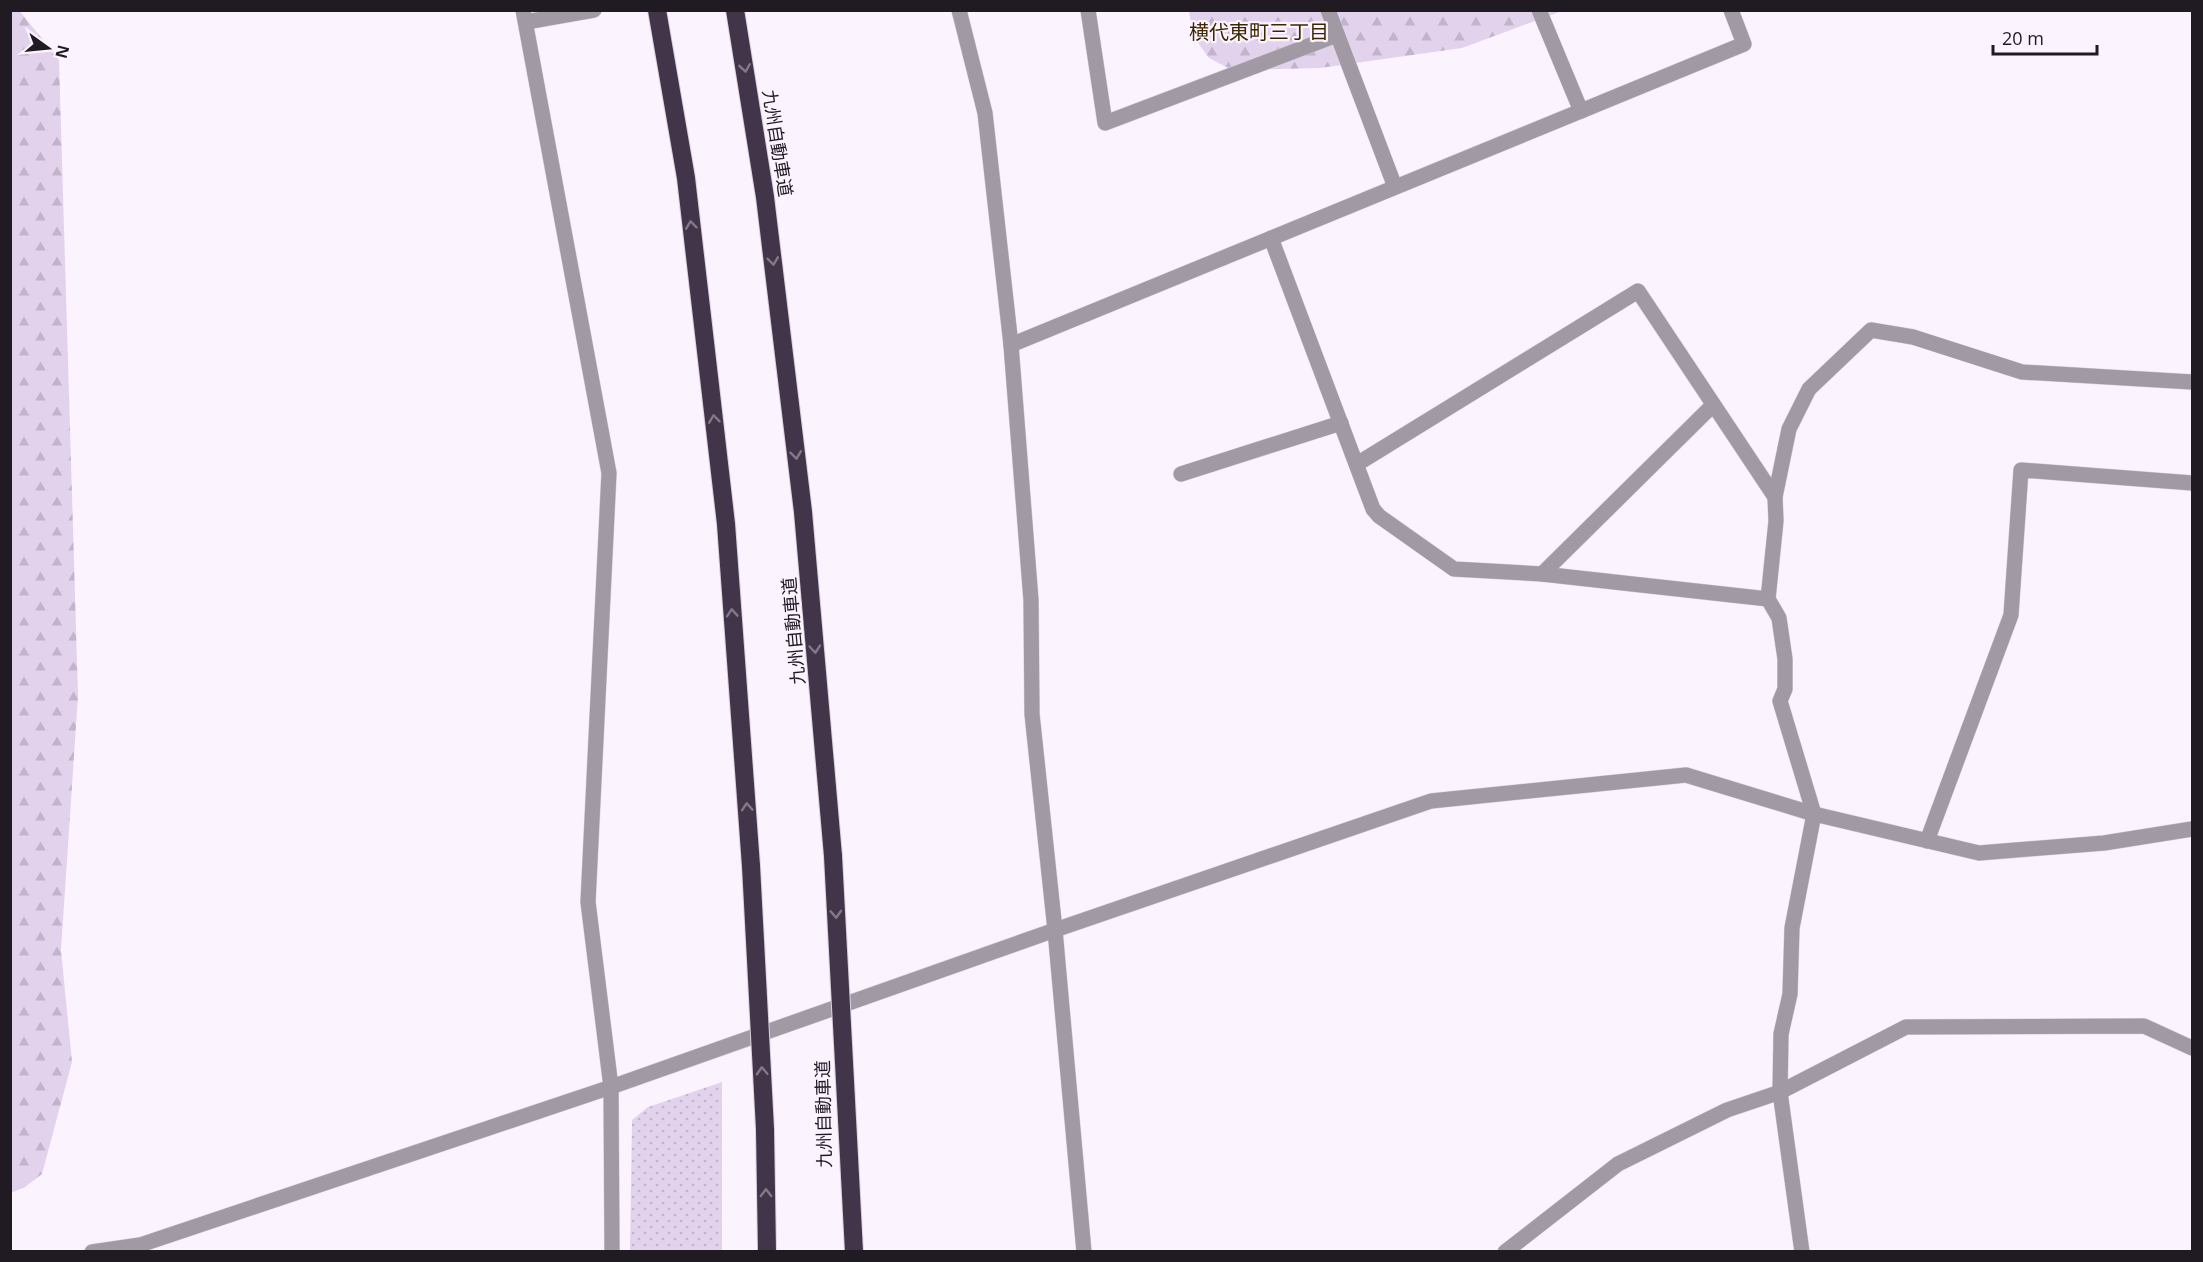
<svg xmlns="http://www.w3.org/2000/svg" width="2203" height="1262" font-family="'Open Sans','Noto Sans JP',sans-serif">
	<defs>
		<pattern id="grass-dots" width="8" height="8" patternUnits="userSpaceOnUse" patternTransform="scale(1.5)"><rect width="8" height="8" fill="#e3d2ec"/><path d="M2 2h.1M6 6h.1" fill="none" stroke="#c2b4ca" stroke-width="1.8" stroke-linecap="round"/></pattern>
		<pattern id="forest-firs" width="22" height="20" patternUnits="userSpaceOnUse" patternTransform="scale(1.5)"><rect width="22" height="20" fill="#e3d2ec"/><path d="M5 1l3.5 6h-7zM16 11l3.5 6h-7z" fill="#c2b4ca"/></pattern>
	</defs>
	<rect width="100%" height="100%" fill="#fbf4ff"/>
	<!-- grass -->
	<polygon fill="url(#grass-dots)" points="722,1082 722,1251 630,1251 632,1120 648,1107"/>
	<!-- forest -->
	<g fill="url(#forest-firs)">
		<polygon points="19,10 59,60 78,696 61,950 72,1062 42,1174 25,1187 11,1193 10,11"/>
		<polygon points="1189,11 1562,11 1462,48 1320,68 1232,70 1209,58 1193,36"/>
	</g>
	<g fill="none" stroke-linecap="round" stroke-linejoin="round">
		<!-- minor casing -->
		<g stroke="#d8d1dc" stroke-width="16">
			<g id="minor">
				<polyline points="523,10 609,473 588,902 611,1087 612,1252"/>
				<polyline points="1088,10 1105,123 1337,35"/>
				<polyline points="1328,10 1395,187"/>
				<polyline points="1539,10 1581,111"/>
				<polyline points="526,22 594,10"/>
				<polyline points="1271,238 1373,509 1379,516 1454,569 1542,574 1768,599"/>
				<polyline points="1011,345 1744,44 1731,10"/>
				<polyline points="1357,464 1638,291 1775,497"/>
				<polyline points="1181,474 1341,423"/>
				<polyline points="1542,574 1712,406"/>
				<polyline points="1927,841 2011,615 2021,470 2192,483"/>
				<polyline points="1055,930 1084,1252"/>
				<polyline points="1505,1252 1618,1164 1727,1110 1780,1092 1906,1027 2144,1026 2192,1048"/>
				<polyline points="1802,1252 1780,1092 1781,1034 1790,994 1792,928 1814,814 1780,701 1785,689 1785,659 1779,618 1768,599 1776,521 1775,497 1789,429 1809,389 1871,330 1913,337 2022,372 2192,382"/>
			</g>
		</g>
		<!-- tertiary casing -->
		<g stroke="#d8d1dc" stroke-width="16">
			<g id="tertiary">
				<polyline points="959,10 985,113 1011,345 1031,600 1032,714 1055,930"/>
				<polyline points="92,1252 140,1245 611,1087 1055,930 1431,801 1686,775 1814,814 1979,853 2104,843 2192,829"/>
			</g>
		</g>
		<!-- motorway casing -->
		<g stroke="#d8d1dc" stroke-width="20">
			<g id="motorway">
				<polyline points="657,10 686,178 726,524 751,866"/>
				<polyline points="735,10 765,197 803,512 833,856"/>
				<polyline points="847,1119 854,1252"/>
				<polyline points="765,1129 767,1252"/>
			</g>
		</g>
		<!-- minor -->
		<use href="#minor" stroke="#a19aa5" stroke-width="15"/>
		<!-- tertiary -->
		<use href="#tertiary" stroke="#a19aa5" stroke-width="15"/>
		<!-- motorway -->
		<use href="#motorway" stroke="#423549" stroke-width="18"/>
		<!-- motorway-bridge casing -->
		<g stroke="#d8d1dc" stroke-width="20" stroke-linecap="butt">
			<g id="motorway-bridge">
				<polyline points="833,856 847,1119"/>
				<polyline points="751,866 765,1129"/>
			</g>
		</g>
		<!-- motorway-bridge -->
		<use href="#motorway-bridge" stroke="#423549" stroke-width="18"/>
	</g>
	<!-- one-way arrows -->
	<defs><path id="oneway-chevron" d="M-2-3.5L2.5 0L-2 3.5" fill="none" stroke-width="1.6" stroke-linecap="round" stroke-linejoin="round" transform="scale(1.5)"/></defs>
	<g stroke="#837889">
		<use href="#oneway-chevron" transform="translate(745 68) rotate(81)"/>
		<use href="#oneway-chevron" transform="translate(691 225) rotate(-97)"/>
		<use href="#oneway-chevron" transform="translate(773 261) rotate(83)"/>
		<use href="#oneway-chevron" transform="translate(714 419) rotate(-97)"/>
		<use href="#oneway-chevron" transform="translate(796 455) rotate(83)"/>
		<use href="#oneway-chevron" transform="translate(732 613) rotate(-94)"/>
		<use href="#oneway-chevron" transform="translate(815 649) rotate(85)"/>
		<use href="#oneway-chevron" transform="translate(747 807) rotate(-94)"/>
		<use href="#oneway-chevron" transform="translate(836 914) rotate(87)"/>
		<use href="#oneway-chevron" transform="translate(762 1071) rotate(-93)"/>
		<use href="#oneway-chevron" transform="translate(766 1193) rotate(-91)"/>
	</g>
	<g text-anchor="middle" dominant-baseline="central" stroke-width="4.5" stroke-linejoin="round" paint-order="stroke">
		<!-- street labels -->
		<g font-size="18" fill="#201a23" stroke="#fbf4ff">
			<text transform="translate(778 143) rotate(81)">九州自動車道</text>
			<text transform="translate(793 631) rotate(-95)">九州自動車道</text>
			<text transform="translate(823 1114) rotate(-91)">九州自動車道</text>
		</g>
		<!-- neighbourhood labels -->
		<g font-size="20" fill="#3c2601" stroke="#fbf4ff">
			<text x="1259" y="31">横代東町三丁目</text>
		</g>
	</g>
	<!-- border -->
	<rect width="2203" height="1262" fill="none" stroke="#201a23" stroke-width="24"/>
	<!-- north arrow -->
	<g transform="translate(48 48) rotate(105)" stroke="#fbf4ff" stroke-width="4.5" paint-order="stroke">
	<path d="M0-4.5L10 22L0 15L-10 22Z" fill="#201a23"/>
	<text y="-9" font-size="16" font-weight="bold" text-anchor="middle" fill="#201a23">N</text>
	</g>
	<!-- scale -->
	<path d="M1993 45v9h104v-9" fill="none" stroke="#201a23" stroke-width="3"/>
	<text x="2002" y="45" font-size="18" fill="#201a23" stroke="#fbf4ff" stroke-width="4.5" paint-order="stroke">20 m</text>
</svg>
